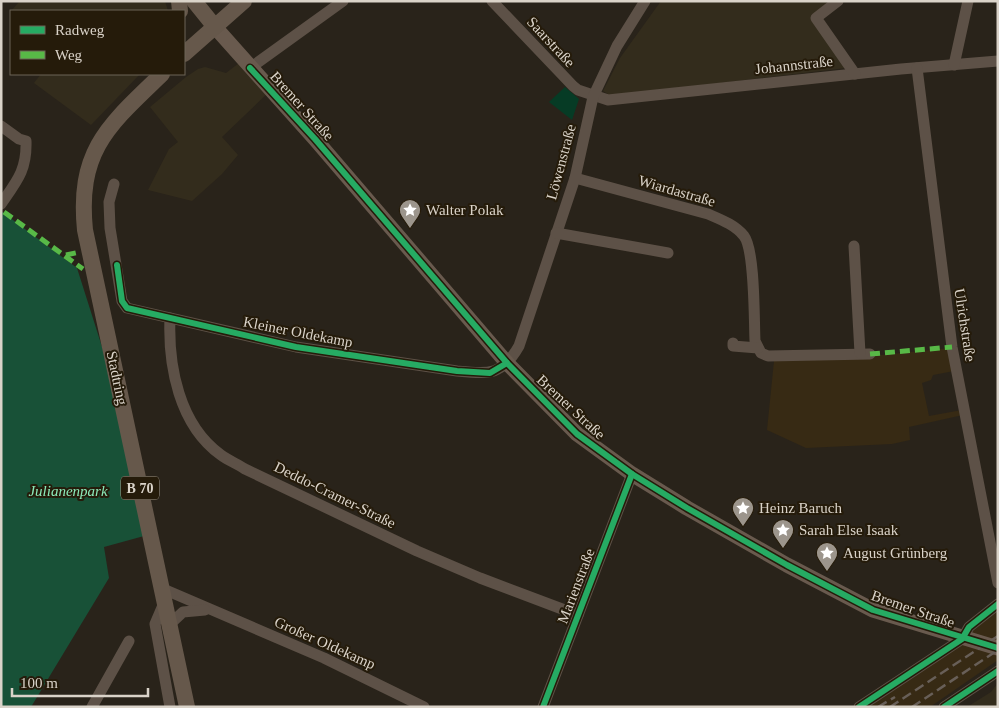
<svg xmlns="http://www.w3.org/2000/svg" width="999" height="708" font-family="'Times New Roman',serif">
	<rect width="100%" height="100%" fill="#29231a"/>
	<!-- commercial -->
	<g fill="#332c1c">
		<polygon points="20,1 165,1 168,11 11,11"/>
		<polygon points="661,1 832,1 813,17 846,68 611,96 603,91 620,58"/>
		<polygon points="243,60 270,91 222,137 238,155 222,174 192,201 148,190 169,149 178,142 150,107 186,77 198,69 205,67 226,73"/>
		<polygon points="41,74 140,74 91,125 34,83"/>
		<polygon points="998,683 998,707 967,707 991,692"/>
	</g>
	<!-- built -->
	<g fill="#372a14">
		<polygon points="950,348 954,371 933,375 931,380 922,383 929,416 962,410 963,415 909,427 910,440 892,444 806,448 767,430 774,361 862,357"/>
		<polygon points="998,611 998,660 930,707 863,707"/>
	</g>
	<!-- green -->
	<polygon fill="#063b25" points="565,87 579,99 572,120 549,102"/>
	<!-- forest -->
	<polygon fill="#185137" points="1,211 77,268 116,391 144,536 104,547 109,578 31,707 1,707"/>
	<g fill="none" stroke-linecap="round" stroke-linejoin="round">
		<!-- street -->
		<g stroke="#5d5147" stroke-width="11">
			<polyline points="492,1 573,86 578,90 608,100 901,69 998,61"/>
			<polyline points="838,1 816,18 855,74"/>
			<polyline points="954,65 968,1"/>
			<polyline points="250,68 343,1"/>
			<polyline points="917,68 952,347 998,583"/>
			<path d="M 1,126 L 19,139 L 26,141 C 27,170 17,181 1,204"/>
			<path d="M 575,178 L 708,214 C 722,220 735,225 744,236 C 755,250 754,320 755,341 L 761,353 L 768,356 L 870,354"/>
			<path d="M 114,184 L 109,202 L 110,228 L 122,301 L 127,308 L 296,347 L 457,371 C 489,374 502,376 519,346 L 575,178 L 593,97 L 617,46 L 645,1"/>
			<polyline points="556,233 668,253"/>
			<polyline points="854,246 860,353"/>
			<path d="M 170,318 C 168,366 179,425 221,455 C 228,460 237,464 245,469 L 417,551 L 480,578 L 578,615"/>
			<polyline points="733,343 733,346 758,348"/>
			<polyline points="161,588 324,658 424,707"/>
			<polyline points="164,603 155,624 170,707"/>
			<polyline points="169,625 183,612 205,610"/>
			<polyline points="92,707 129,641"/>
			<polyline points="543,707 632,474"/>
			<polyline points="859,707 962,639 969,627 998,604"/>
			<polyline points="944,707 998,671"/>
		</g>
		<!-- secondary -->
		<polyline stroke="#695a4e" stroke-width="15" points="215,27 315,139 507,363 577,434 632,474 687,508 787,565 873,610 998,648"/>
		<!-- primary -->
		<g stroke="#66584b" stroke-width="16">
			<polyline points="179,1 180,11"/>
			<polyline points="194,1 215,27"/>
			<polyline points="184,54 244,1"/>
			<path d="M 162,74 C 109,125 77,150 85,230 L 187,707"/>
		</g>
		<!-- rail -->
		<g stroke="#685f58" stroke-width="2.5" stroke-dasharray="10 5" stroke-linecap="butt">
			<polyline points="878,707 895,697"/>
			<polyline points="890,707 998,636"/>
			<polyline points="912,707 998,650"/>
		</g>
		<!-- quiet -->
		<g stroke="#58b947" stroke-width="5" stroke-dasharray="10 5" stroke-linecap="butt">
			<polyline points="4,212 83,269"/>
			<polyline points="66,255 80,252"/>
			<polyline points="870,354 952,347"/>
		</g>
		<!-- cycleway casing -->
		<g stroke="#251b0a" stroke-width="9">
			<g id="cycleway">
				<polyline points="250,68 315,139 507,363 577,434 632,474 687,508 787,565 873,610 998,648"/>
				<polyline points="117,265 122,301 127,308 296,347 457,371 490,373 507,363"/>
				<polyline points="543,707 632,474"/>
				<polyline points="859,707 962,639 969,627 998,604"/>
				<polyline points="944,707 998,671"/>
			</g>
		</g>
		<!-- cycleway -->
		<use href="#cycleway" stroke="#26ab63" stroke-width="6"/>
	</g>
	<!-- icons -->
	<defs>
		<g id="sight-pin" transform="scale(1.125)"><path d="M0 17L-7.5 6A9.5 9.5 0 1 1 7.5 6Z" fill="#9c958c" stroke="#251b0a"/><path d="M0-6L1.8-2.2L6-1.7L2.9 1.2L3.7 5.4L0 3.3L-3.7 5.4L-2.9 1.2L-6-1.7L-1.8-2.2Z" fill="#fff"/></g>
	</defs>
	<g fill-rule="evenodd">
		<use href="#sight-pin" x="410" y="210"/>
		<use href="#sight-pin" x="743" y="508"/>
		<use href="#sight-pin" x="783" y="530"/>
		<use href="#sight-pin" x="827" y="553"/>
	</g>
	<g text-anchor="middle" dominant-baseline="central" stroke-width="4" stroke-linejoin="round" paint-order="stroke">
		<!-- shield labels -->
		<rect fill="#251b0a" stroke="#a49c90" stroke-width="1" x="121" y="476.5" width="38" height="23" rx="4"/>
		<g font-size="14" font-weight="bold" fill="#dad3c9">
			<text x="140" y="488">B 70</text>
		</g>
		<!-- street labels -->
		<g font-size="15" fill="#dad3c9" stroke="#251b0a">
			<text transform="translate(551 42) rotate(47)">Saarstraße</text>
			<text transform="translate(794 65) rotate(-6)">Johannstraße</text>
			<text transform="translate(302 106) rotate(48)">Bremer Straße</text>
			<text transform="translate(561 162) rotate(-75)">Löwenstraße</text>
			<text transform="translate(677 191) rotate(16)">Wiardastraße</text>
			<text transform="translate(965 325) rotate(81)">Ulrichstraße</text>
			<text transform="translate(298 332) rotate(11)">Kleiner Oldekamp</text>
			<text transform="translate(117 378) rotate(78)">Stadtring</text>
			<text transform="translate(571 407) rotate(43)">Bremer Straße</text>
			<text transform="translate(335 495) rotate(26)">Deddo-Cramer-Straße</text>
			<text transform="translate(576 586) rotate(-69)">Marienstraße</text>
			<text transform="translate(913 609) rotate(19)">Bremer Straße</text>
			<text transform="translate(325 643) rotate(24)">Großer Oldekamp</text>
		</g>
		<!-- poi labels -->
		<g font-size="15" fill="#dad3c9" stroke="#251b0a" text-anchor="start">
			<text x="426" y="210">Walter Polak</text>
			<text x="759" y="508">Heinz Baruch</text>
			<text x="799" y="530">Sarah Else Isaak</text>
			<text x="843" y="553">August Grünberg</text>
		</g>
		<!-- park labels -->
		<g font-size="15" font-style="italic" fill="#8be8b8" stroke="#251b0a">
			<text x="68" y="491">Julianenpark</text>
		</g>
	</g>
	<!-- border -->
	<rect width="999" height="708" fill="none" stroke="#dad3c9" stroke-width="5"/>
	<!-- legend -->
	<rect x="10" y="10" width="175" height="65" fill="#251b0a" stroke="#6d6556"/>
	<rect x="20" y="26" width="25" height="8" fill="#26ab63" stroke="#6d6556"/>
	<text x="55" y="35" font-size="15" fill="#dad3c9">Radweg</text>
	<rect x="20" y="51" width="25" height="8" fill="#58b947" stroke="#6d6556"/>
	<text x="55" y="60" font-size="15" fill="#dad3c9">Weg</text>
	<!-- scale -->
	<path d="M12 688v8h136v-8" fill="none" stroke="#dad3c9" stroke-width="2.5"/>
	<text x="20" y="688" font-size="15" fill="#dad3c9" stroke="#251b0a" stroke-width="4" paint-order="stroke">100 m</text>
</svg>
